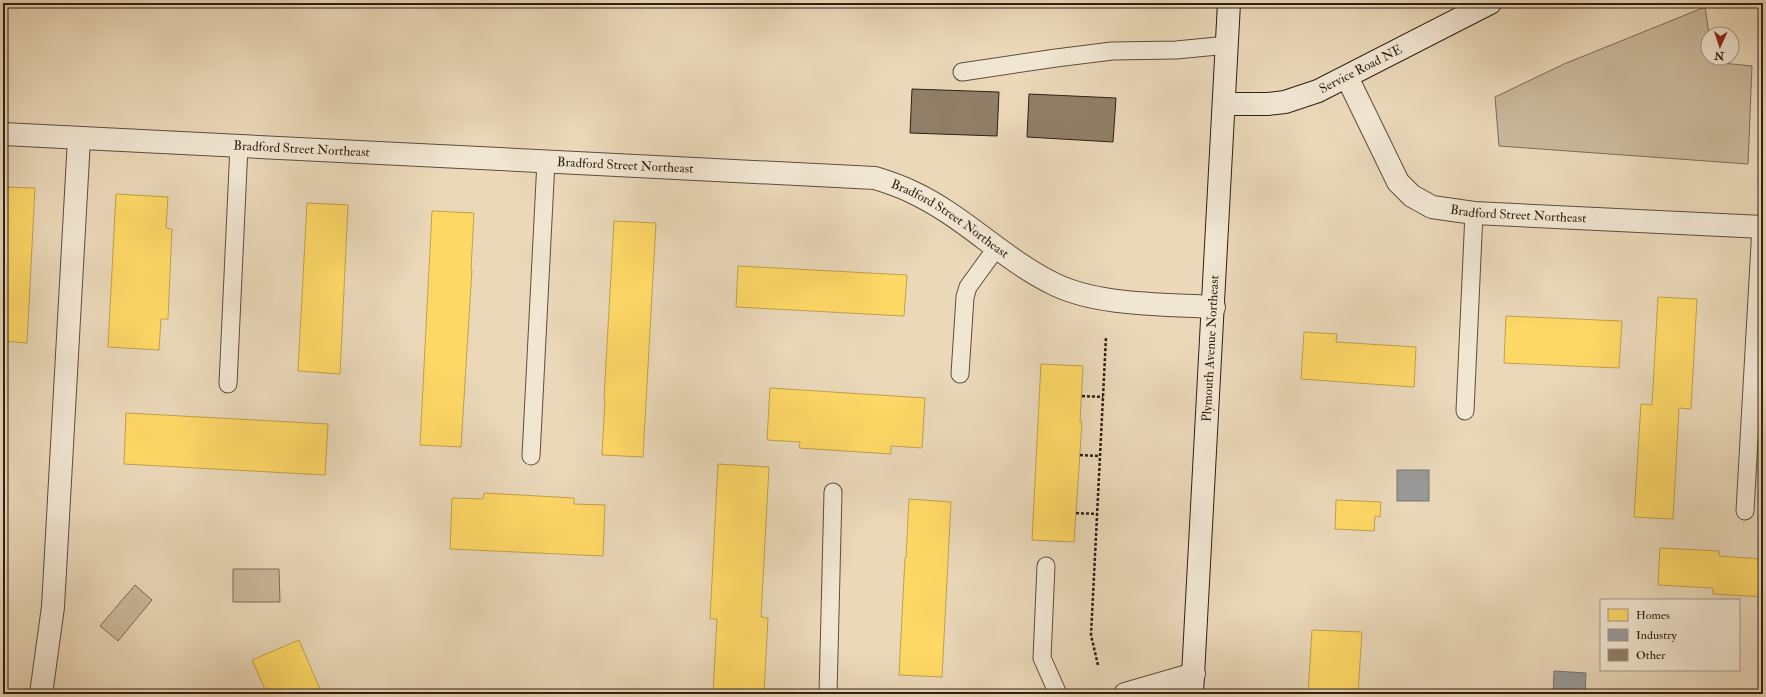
<svg xmlns="http://www.w3.org/2000/svg" width="1766" height="697" font-family="'IM FELL Double Pica',serif">
	<rect width="100%" height="100%" fill="#ead8b9"/>
	<filter id="stains"><feTurbulence type="fractalNoise" baseFrequency=".005" numOctaves="4"/><feColorMatrix values="0 0 0 0 .2 0 0 0 0 .09 0 0 0 0 .02 0 0 0 .5 -.17"/></filter>
	<radialGradient id="worn" r=".72"><stop offset=".6" stop-color="#630" stop-opacity="0"/><stop offset="1" stop-color="#630" stop-opacity=".3"/></radialGradient>
	<!-- green -->
	<g fill="#cab99c" stroke="#7c6c56">
		<polygon points="1705,7 1709,34 1708,58 1712,58 1712,62 1752,66 1748,164 1499,146 1495,97 1564,64"/>
		<polygon points="233,569 279,569 280,602 233,602"/>
		<polygon points="135,585 152,600 118,641 100,626"/>
	</g>
	<!-- homes -->
	<g fill="#ffd966" stroke="#c1a14c">
		<polygon points="3,187 35,188 27,343 3,341"/>
		<polygon points="116,194 168,197 166,228 172,229 168,319 161,319 159,350 108,347"/>
		<polygon points="307,203 348,205 340,374 298,371"/>
		<polygon points="432,211 474,213 471,269 472,269 461,447 420,445"/>
		<polygon points="614,221 656,223 643,457 602,455 605,399 604,399"/>
		<polygon points="738,266 907,275 904,316 736,307"/>
		<polygon points="1658,297 1697,299 1691,409 1679,408 1673,519 1634,517 1641,404 1652,405"/>
		<polygon points="1506,316 1622,321 1619,368 1504,363"/>
		<polygon points="1304,332 1337,334 1336,342 1416,347 1414,387 1301,379"/>
		<polygon points="1041,364 1083,366 1080,422 1082,422 1074,542 1032,540"/>
		<polygon points="770,388 925,398 922,448 891,446 891,454 799,448 800,442 767,440"/>
		<polygon points="126,413 328,424 325,475 124,464"/>
		<polygon points="718,464 769,467 761,617 768,618 764,694 713,694 717,619 710,619"/>
		<polygon points="484,493 574,498 574,504 605,505 603,556 450,549 452,498 483,499"/>
		<polygon points="909,499 951,502 942,677 899,675 905,558 906,558"/>
		<polygon points="1336,500 1381,502 1380,517 1375,516 1374,531 1335,529"/>
		<polygon points="1660,548 1719,551 1719,556 1763,559 1763,597 1713,594 1713,588 1658,585"/>
		<polygon points="1312,630 1362,632 1358,694 1308,694"/>
		<polygon points="299,640 322,694 267,694 252,660"/>
	</g>
	<!-- industry -->
	<g fill="#999" stroke="#797470">
		<rect x="1397" y="470" width="32" height="31"/>
		<polygon points="1554,671 1586,673 1585,694 1553,694"/>
	</g>
	<!-- building -->
	<g fill="#907f68" stroke="#2f1f11">
		<polygon points="912,89 999,92 997,136 910,133"/>
		<polygon points="1029,94 1116,98 1113,142 1027,137"/>
	</g>
	<g fill="none" stroke-linecap="round" stroke-linejoin="round">
		<!-- lane casing -->
		<g stroke="#5e4d3b" stroke-width="19">
			<g id="lane">
				<polyline points="962,72 1056,58 1112,51 1176,50 1228,45"/>
				<polyline points="960,374 965,297 968,287 997,247"/>
				<polyline points="228,384 239,146"/>
				<polyline points="1465,411 1474,213"/>
				<polyline points="531,456 546,161"/>
				<polyline points="1745,511 1761,227"/>
				<polyline points="1046,566 1042,658 1058,694"/>
				<polyline points="828,694 833,492"/>
			</g>
		</g>
		<!-- street casing -->
		<g stroke="#5e4d3b" stroke-width="24">
			<g id="street">
				<path id="s1" d="M 1347,77 L 1398,182 L 1412,196 L 1432,207 L 1474,213 L 1763,227"/>
				<path id="s2" d="M 3,134 L 875,178 C 888,182 900,186 912,192 C 962,215 1001,257 1050,282 C 1094,306 1164,304 1214,307"/>
				<polyline points="41,694 53,607 79,139"/>
				<polyline points="1125,694 1194,674"/>
			</g>
		</g>
		<!-- secondary casing -->
		<g stroke="#2f1f11" stroke-width="24">
			<g id="secondary">
				<path id="s3" d="M 1224,104 L 1268,104 L 1285,102 L 1318,91 L 1490,3"/>
				<path id="s4" d="M 1192,694 L 1229,3"/>
			</g>
		</g>
		<!-- path -->
		<g stroke="#2f1f11" stroke-width="2.5" stroke-dasharray="3 2" stroke-linecap="butt">
			<polyline points="1082,396 1103,397"/>
			<polyline points="1080,455 1100,456"/>
			<polyline points="1076,513 1097,514"/>
			<polyline points="1098,665 1091,635 1106,337"/>
		</g>
		<!-- lane -->
		<use href="#lane" stroke="#f1e6d2" stroke-width="17"/>
		<!-- street -->
		<use href="#street" stroke="#f1e6d2" stroke-width="22"/>
		<!-- secondary -->
		<use href="#secondary" stroke="#f1e6d2" stroke-width="22"/>
	</g>
	<g text-anchor="middle" dominant-baseline="central" stroke-width="4" stroke-linejoin="round" paint-order="stroke">
		<!-- street labels -->
		<g font-size="13" fill="#2f1f11" stroke="#f1e6d2">
			<text stroke="none"><textPath href="#s3" startOffset="144">Service Road NE</textPath></text>
			<text stroke="none"><textPath href="#s2" startOffset="299">Bradford Street Northeast</textPath></text>
			<text stroke="none"><textPath href="#s2" startOffset="623">Bradford Street Northeast</textPath></text>
			<text stroke="none"><textPath href="#s1" startOffset="246">Bradford Street Northeast</textPath></text>
			<text stroke="none"><textPath href="#s2" startOffset="959">Bradford Street Northeast</textPath></text>
			<text stroke="none"><textPath href="#s4" startOffset="346">Plymouth Avenue Northeast</textPath></text>
		</g>
	</g>
	<!-- margin -->
	<rect width="1766" height="697" fill="none" stroke="#ead8b9" stroke-width="16"/>
	<rect x="4" y="4" width="1758" height="689" fill="none" stroke="#2f1f11" stroke-width="2"/>
	<rect x="8" y="8" width="1750" height="681" fill="none" stroke="#2f1f11"/>
	<!-- legend -->
	<rect x="1600" y="599" width="140" height="72" fill="#f1e6d2" stroke="#a39685"/>
	<rect x="1608" y="609" width="20" height="12" fill="#ffd966" stroke="#a39685"/>
	<text x="1636" y="619" font-size="12" fill="#2f1f11">Homes</text>
	<rect x="1608" y="629" width="20" height="12" fill="#999999" stroke="#a39685"/>
	<text x="1636" y="639" font-size="12" fill="#2f1f11">Industry</text>
	<rect x="1608" y="649" width="20" height="12" fill="#907f68" stroke="#a39685"/>
	<text x="1636" y="659" font-size="12" fill="#2f1f11">Other</text>
	<!-- north arrow -->
	<g transform="translate(1720 46) rotate(183)"><circle r="19" fill="#f1e6d2" stroke="#a39685"/>
	<path d="M0-3L7 15L0 10L-7 15Z" fill="#8f2418"/>
	<text y="-6" font-size="11" font-weight="bold" text-anchor="middle" fill="#2f1f11">N</text>
	</g>
	<rect width="100%" height="100%" filter="url(#stains)"/>
	<rect width="100%" height="100%" fill="url(#worn)"/>
</svg>
